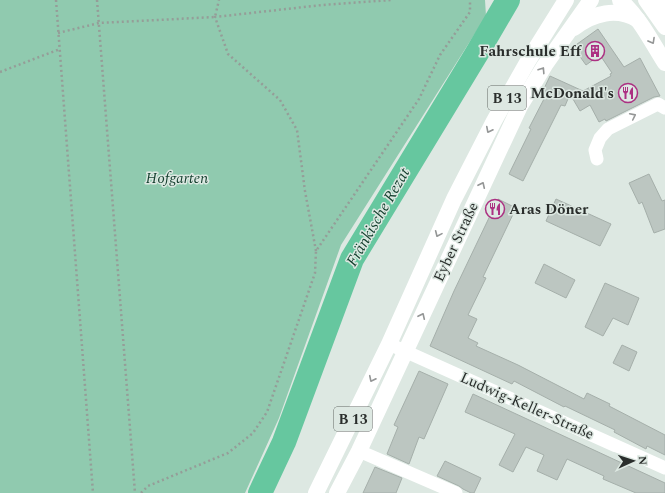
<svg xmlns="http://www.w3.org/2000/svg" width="665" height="493" font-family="Spectral,serif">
	<rect width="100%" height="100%" fill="#dde8e2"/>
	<!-- green -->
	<polygon fill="#90caaf" points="0,0 485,0 486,16 341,245 279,418 245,493 0,493"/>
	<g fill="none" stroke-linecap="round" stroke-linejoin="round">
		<!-- river -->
		<polyline stroke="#66c79f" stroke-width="24" points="260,493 284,442 352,259 477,53 508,0"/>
	</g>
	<!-- building -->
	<g fill="#bcc6c1" stroke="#a5afaa">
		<polygon points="598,29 624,67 640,58 660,96 654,97 606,121 605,119 599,122 590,105 580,111 570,94 565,106 561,105 523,181 509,174 531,129 529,128 545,97 541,95 550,76 583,91 611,76 610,74 612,73 600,55 586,65 573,47"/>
		<polygon points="649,174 662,201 665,200 665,229 654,233 642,202 639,204 629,183"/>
		<polygon points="498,199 516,208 483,277 486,278 468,315 477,319 468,338 478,343 476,346 518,365 584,399 587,393 610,404 609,406 665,435 665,455 647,446 646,449 614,432 615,430 565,406 564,407 514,381 512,384 430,346 454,291"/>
		<polygon points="556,199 611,224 600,246 546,221"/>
		<polygon points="544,264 575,280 566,298 535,283"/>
		<polygon points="605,283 639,298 628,325 613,318 603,336 585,327"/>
		<polygon points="622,345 637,352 629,371 613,363"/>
		<polygon points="419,371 448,384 424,439 419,437 409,464 387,454 398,427 394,425"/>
		<polygon points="473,394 665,483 665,493 636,493 603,479 604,476 567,459 557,480 537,471 544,455 526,447 513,472 499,465 515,434 465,412"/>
		<polygon points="445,461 481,478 474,493 471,493 463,489 459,486 437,476"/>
		<polygon points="375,467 402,478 396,493 363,493"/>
	</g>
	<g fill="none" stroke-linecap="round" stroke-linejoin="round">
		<!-- path -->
		<g stroke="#959d98" stroke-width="2.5" stroke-dasharray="2 3" stroke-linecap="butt">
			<polyline points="56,0 93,493"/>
			<polyline points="97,0 135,493"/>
			<polyline points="58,33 99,23 215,17 219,0"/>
			<polyline points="0,72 60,49"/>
			<polyline points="316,251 305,191 297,130 280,100 228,54 215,17 322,5 391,0"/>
			<polyline points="141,493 148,486 228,453 253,433 267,412 315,273 316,251 419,99 440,55 470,12 470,0"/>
		</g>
		<!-- minor -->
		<g stroke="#fff" stroke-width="13">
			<polyline points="597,159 595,150 600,138 608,129 658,104 665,108"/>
			<polyline points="389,344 665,468"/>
			<polyline points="359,451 456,493"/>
		</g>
		<!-- major -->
		<g stroke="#fff" stroke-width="16">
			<path d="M 620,0 C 640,18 651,41 665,63"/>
			<polyline points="646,0 665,27"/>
			<polyline points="661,0 665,8"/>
			<path d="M 574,28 C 593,13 617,7 638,20"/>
			<polyline points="316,493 389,344 454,199 494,121 528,61 566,0"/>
			<polyline points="337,493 359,451 520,106 545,65 591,0"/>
		</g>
	</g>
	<!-- one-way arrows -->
	<defs><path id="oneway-chevron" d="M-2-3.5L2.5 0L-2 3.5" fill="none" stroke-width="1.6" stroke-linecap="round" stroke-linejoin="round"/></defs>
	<g stroke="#949696">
		<use href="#oneway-chevron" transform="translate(652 41) rotate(61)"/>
		<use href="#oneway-chevron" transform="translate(542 70) rotate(-57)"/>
		<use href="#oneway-chevron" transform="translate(633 116) rotate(-26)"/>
		<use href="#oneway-chevron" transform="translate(489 130) rotate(117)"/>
		<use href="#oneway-chevron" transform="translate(482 185) rotate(-65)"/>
		<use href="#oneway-chevron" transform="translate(438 234) rotate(114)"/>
		<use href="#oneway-chevron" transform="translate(422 316) rotate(-65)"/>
		<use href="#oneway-chevron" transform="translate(372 379) rotate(116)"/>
	</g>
	<!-- icons -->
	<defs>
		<g id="building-ring" transform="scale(1)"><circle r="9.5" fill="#dde8e2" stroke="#ac3082" stroke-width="1.5"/><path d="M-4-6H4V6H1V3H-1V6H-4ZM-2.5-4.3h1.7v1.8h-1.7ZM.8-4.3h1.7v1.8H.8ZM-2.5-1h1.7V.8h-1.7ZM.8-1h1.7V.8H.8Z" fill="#ac3082"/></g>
		<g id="restaurant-ring" transform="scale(1)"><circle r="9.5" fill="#dde8e2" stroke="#ac3082" stroke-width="1.5"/><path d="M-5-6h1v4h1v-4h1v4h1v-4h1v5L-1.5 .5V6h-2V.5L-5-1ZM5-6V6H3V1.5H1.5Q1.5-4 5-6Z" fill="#ac3082"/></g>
	</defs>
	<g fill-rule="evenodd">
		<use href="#building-ring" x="595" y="51"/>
		<use href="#restaurant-ring" x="628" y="93"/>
		<use href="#restaurant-ring" x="495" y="209"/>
	</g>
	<g text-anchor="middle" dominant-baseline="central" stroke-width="3" stroke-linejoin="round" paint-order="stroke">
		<!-- shield labels -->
		<g fill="#dde8e2" stroke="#606663" stroke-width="1">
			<rect x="488" y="86" width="38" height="24" rx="3"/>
			<rect x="334" y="407" width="38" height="24" rx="3"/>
		</g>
		<g font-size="14" font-weight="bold" fill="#2a2e2c">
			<text x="507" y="98">B 13</text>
			<text x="353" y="419">B 13</text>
		</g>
		<!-- poi labels -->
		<g font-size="15" font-weight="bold" fill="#2a2e2c" stroke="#dde8e2" text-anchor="end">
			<text x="581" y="51">Fahrschule Eff</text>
			<text x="614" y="93">McDonald's</text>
			<text x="509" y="209" text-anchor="start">Aras Döner</text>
		</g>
		<!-- park labels -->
		<g font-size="15" font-style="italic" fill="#164130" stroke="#dde8e2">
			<text x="177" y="178">Hofgarten</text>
		</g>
		<!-- street labels -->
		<g font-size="15" fill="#2a2e2c" stroke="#dde8e2">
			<text transform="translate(456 242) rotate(-65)">Eyber Straße</text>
			<text transform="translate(527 406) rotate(24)">Ludwig-Keller-Straße</text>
		</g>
		<!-- water labels -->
		<g font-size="16" font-style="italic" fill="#133e2d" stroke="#dde8e2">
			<text transform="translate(378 217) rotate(-60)">Fränkische Rezat</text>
		</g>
	</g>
	<!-- north arrow -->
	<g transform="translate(633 461) rotate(87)" stroke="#dde8e2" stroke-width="3" paint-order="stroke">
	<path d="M0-3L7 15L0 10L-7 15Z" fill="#2a2e2c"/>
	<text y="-6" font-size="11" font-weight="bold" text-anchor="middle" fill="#2a2e2c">N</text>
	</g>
</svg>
